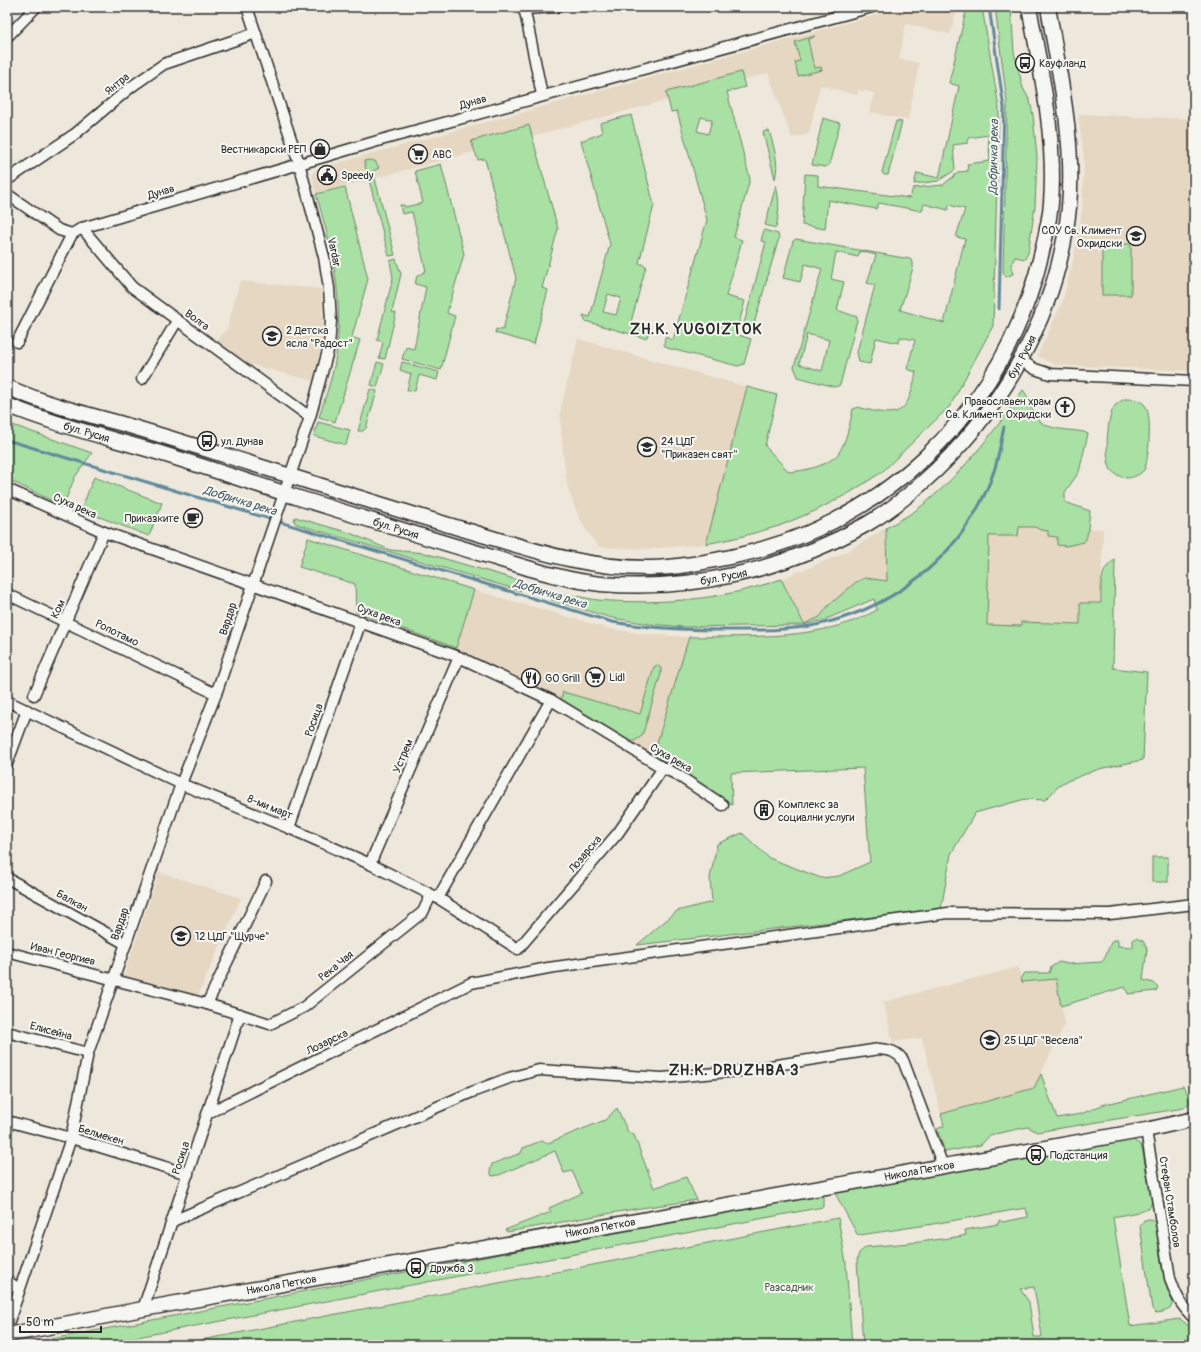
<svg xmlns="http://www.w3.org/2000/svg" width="1201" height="1352" font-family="Pangolin,sans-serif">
	<rect width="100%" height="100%" fill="#eee8dc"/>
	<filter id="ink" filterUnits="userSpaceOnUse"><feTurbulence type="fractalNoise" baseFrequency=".025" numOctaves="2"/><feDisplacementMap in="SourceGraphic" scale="8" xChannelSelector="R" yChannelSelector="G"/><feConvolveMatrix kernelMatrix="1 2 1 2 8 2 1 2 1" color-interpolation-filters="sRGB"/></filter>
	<g filter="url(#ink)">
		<!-- built -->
		<g fill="#e5d7c1">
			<polygon points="905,7 958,7 950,34 906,24 899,59 919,63 908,120 870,112 874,93 858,90 857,95 820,85 809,134 792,138 768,73 316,194 312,175 316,169"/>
			<polygon points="1078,114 1194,119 1194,371 1055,365 1037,356 1062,303 1073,261 1082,211 1084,159"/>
			<polygon points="240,281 321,289 323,321 321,346 313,381 240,362 215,343 227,329"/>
			<polygon points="578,339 747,387 706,544 650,549 599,547 586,530 577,513 568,489 563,454 560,412"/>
			<polygon points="981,526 1103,529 1097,702 977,698"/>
			<polygon points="886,528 887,581 865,578 828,606 820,617 804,624 781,579 842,554"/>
			<polygon points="474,590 607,628 644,634 689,637 653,756 554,694 456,648"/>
			<polygon points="159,872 241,898 198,995 124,975"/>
			<polygon points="1018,967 1022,982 1056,979 1065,1024 1034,1088 941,1114 922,1038 893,1042 883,1002"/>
		</g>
		<!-- green -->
		<g fill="#a9e0a4" stroke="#6a8668" fill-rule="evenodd">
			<path d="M 967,7 L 982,7 L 999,108 L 993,326 L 950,406 L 882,472 L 851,492 L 815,511 L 779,526 L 740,537 L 706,544 L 747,387 L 777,395 L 765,446 L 789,472 C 804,471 828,466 838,454 C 846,443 850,423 853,409 L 858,407 C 900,419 908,415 916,372 L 907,369 L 915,340 L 900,337 L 899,343 L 876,338 L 870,364 L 859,362 L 857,352 L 875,285 L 867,283 L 876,255 L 860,251 L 858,257 L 836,252 L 831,279 L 844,282 L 837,310 L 857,317 L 857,320 L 840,385 L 835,387 L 798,377 L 794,367 L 822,269 L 805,264 L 800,282 L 783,278 L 793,241 L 796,239 L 910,259 L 913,262 L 913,268 L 900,310 L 944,323 L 965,239 L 956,237 L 965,209 L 949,205 L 948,210 L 924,204 L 922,211 L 879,203 L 876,209 L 828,200 L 825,229 L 802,225 L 805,174 L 818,175 L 818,186 L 910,198 L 913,188 L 943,185 L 959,172 L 968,171 L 967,164 L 990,161 L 988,135 L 969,138 L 968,143 L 953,145 L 955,170 L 938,181 L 914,184 L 917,173 L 939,178 L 959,86 L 949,83 ZM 807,334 L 829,340 L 822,371 L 799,364 Z"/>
			<polygon points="995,7 1011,7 1014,52 1023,88 1030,101 1033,115 1037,157 1035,207 1028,253 1025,259 1015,257 1011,265 1013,274 1006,277 1003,272 1007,102"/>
			<polygon points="815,36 808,40 814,68 821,67 822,70 798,76 795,62 800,61 795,42"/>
			<path d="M 741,72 L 745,87 L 727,92 L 750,179 L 734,237 L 742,240 L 726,296 L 745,301 L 736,334 L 751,339 L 744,364 L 738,366 L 667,348 L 664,345 L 665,337 L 673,340 L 707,220 L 677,111 L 671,112 L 666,92 ZM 701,117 L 712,120 L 708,134 L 697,131 Z"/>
			<path d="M 631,115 L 654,205 L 639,263 L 646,266 L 631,322 L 650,328 L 647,337 L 644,338 L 585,321 L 583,315 L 590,317 L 610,244 L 581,141 L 602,133 L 600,123 ZM 608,294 L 621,298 L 616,315 L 603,312 Z"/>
			<polygon points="823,118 840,123 829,165 825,167 812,165"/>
			<polygon points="896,121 902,122 888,175 884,175 882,172"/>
			<polygon points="529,125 558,229 542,288 548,290 534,344 495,333 496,329 503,330 516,278 485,159 478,160 471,141"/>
			<path d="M 769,130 C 773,146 780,162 775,179 L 763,132 Z"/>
			<polygon points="369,160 375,161 379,168 373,171 395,255 389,256 364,161"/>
			<polygon points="441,164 464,254 447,313 455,316 441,370 402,359 406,347 414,349 426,287 415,284 417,276 426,271 412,212 402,214 400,205 404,205 405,207 423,203 415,171"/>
			<path d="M 776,185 C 780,200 779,213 776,228 L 765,225 Z"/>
			<path d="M 345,187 L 368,279 L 352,337 L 360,340 L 335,422 L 319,417 C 326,395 335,371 337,347 C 343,294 331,244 316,194 Z"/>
			<polygon points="764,230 778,234 779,238 751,334 742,331 766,242 761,241"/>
			<rect x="1102" y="244" width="29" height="51"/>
			<polygon points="396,259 401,274 392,312 396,313 385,359 379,358 383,342 377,340 393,278 390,261"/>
			<polygon points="377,362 384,364 377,387 371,385"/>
			<polygon points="402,362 439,372 437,380 419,375 415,391 407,390 411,374 400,370"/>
			<polygon points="370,389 377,391 366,428 363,431 358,431"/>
			<path d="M 1023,390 C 1030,398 1031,408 1037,418 C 1046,431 1070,429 1084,432 L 1088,434 L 1079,472 L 1065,492 L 1065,502 L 1090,511 L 1087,536 L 1084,542 L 1066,546 L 1057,545 L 1057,537 L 1048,536 L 1048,531 L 1041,530 L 1035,527 L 1019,527 L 1018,536 L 989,536 L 987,625 L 1021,626 L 1021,622 L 1080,624 L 1080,603 L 1101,603 C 1101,586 1099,569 1115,560 L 1113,668 L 1147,672 L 1143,760 L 1099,769 L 1062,783 L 1045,800 L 1025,799 L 975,813 L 951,854 L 941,909 L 637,945 L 677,911 L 712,902 L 710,878 L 717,844 L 742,833 L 769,858 L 821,878 L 839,876 L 870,862 L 863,768 L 731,773 L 732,805 L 668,763 L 653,756 L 689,637 C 751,636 822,641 877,610 L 874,599 L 824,620 L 803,625 L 684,627 L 650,624 L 612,618 L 551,600 L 553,592 C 568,594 583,598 598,600 C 658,605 724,600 781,579 L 804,624 L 820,617 L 828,606 L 856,582 L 865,578 L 887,581 L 886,528 C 896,522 906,517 915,511 C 959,478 992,435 1023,390 Z"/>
			<path d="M 1124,399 C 1132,399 1142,399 1146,407 C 1152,416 1149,461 1144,470 C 1140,475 1134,477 1128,478 C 1122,478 1116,475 1112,471 C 1104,463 1107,419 1113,409 C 1115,404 1120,402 1124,399 Z"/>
			<polygon points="318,422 350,430 346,445 314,436"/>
			<polygon points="7,423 92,453 75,477 63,506 7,479"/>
			<polygon points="94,477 162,503 149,536 81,510"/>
			<polygon points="295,517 350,533 390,550 425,553 521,581 521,591 296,524 294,521"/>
			<polygon points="308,538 474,590 456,648 356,612 355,584 299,567"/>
			<polygon points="657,665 661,668 661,674 642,736 634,741 629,741 561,699 563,692 640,714 654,667"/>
			<rect x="1152" y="857" width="16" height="25"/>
			<path d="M 1136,938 L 1143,941 L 1147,949 L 1143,980 L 1154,983 L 1158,987 L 1156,991 L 1128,994 L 1125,987 L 1061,1006 L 1056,979 L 1022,982 L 1021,977 L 1025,973 L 1049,973 L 1051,967 L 1059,962 L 1068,964 L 1102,962 C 1108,955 1107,947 1113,940 L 1118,940 L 1118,946 L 1133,947 L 1133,940 Z"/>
			<polygon points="1041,1074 1057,1118 1081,1114 1102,1105 1183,1086 1187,1092 1189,1103 1184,1108 1037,1132 1028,1127 990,1135 981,1145 945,1152 937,1129 944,1126 941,1114 1034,1088"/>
			<polygon points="617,1108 628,1132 634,1135 654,1188 686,1177 697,1200 634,1209 507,1232 505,1230 551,1212 549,1208 582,1193 572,1171 564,1173 555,1151 499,1175 492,1176 490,1171 492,1164 521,1153 523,1148 541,1141 548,1143 605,1120"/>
			<path d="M 1131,1139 L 1141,1145 L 1143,1153 L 1152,1202 L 1150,1207 L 1138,1212 L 1113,1217 L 1130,1326 L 1180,1319 L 1194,1330 L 1194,1345 L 863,1345 L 857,1261 L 859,1253 L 866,1247 L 920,1242 L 962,1236 L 966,1235 L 965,1230 L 998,1224 L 999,1220 L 1003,1222 L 1028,1217 L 1026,1208 L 927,1225 L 860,1235 L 857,1234 L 835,1193 ZM 1034,1287 L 1042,1336 L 1041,1337 L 1034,1337 L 1029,1302 L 1020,1289 Z"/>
			<polygon points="818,1194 823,1197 823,1207 95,1345 20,1345"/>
			<polygon points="838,1218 846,1263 852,1345 175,1345"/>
			<path d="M 1149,1219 L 1153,1220 L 1156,1224 C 1160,1250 1161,1279 1173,1303 L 1170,1309 L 1163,1312 L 1156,1313 L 1152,1309 L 1140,1226 L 1144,1220 Z"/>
		</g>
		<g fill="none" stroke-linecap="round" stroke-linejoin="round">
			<!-- stream -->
			<g stroke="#608a9a" stroke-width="3">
				<polyline points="989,7 1004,108 999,309"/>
				<path d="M 7,440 L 612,622 C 649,628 685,630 723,630 C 755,630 789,631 820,624 C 901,606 969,548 995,468 C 999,455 1001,440 1004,427"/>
			</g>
			<!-- street casing -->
			<g stroke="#2b2b2b" stroke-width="13">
				<g id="street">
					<polyline points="515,7 524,9 557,7"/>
					<polyline points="524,7 542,95"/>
					<polyline points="7,37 36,7"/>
					<polyline points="7,180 75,134 131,87 164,64 256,33"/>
					<polyline points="7,194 59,230 72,234"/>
					<polyline points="82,228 132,287 310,417"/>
					<polyline points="17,342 72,234 82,228 381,140 872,7"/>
					<polyline points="1020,360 1035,369 1050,374 1194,381"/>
					<polyline points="142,379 177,321"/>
					<polyline points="7,489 104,532 459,657 551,700 663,768 676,774 723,805"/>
					<polyline points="7,594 216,694"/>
					<polyline points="34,695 104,532"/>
					<polyline points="7,701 181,784 289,828 370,864 438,898 518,949 618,833 663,768"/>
					<polyline points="7,764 27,710"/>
					<polyline points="289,828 361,621"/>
					<polyline points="370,864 459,657"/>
					<polyline points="7,878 126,944"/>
					<polyline points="438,898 551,700"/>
					<polyline points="7,952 207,1004 270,1024 304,1007 423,912 431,895"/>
					<polyline points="207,1004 266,881"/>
					<polyline points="7,1032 88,1053"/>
					<polyline points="208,1113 471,983 548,968 948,913 1110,914 1194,904"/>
					<polyline points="7,1121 71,1138 188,1174"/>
					<path d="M 1146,1130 L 1170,1278 C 1175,1294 1181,1306 1194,1318"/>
					<path d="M 173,1221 L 472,1092 L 509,1078 L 539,1070 L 662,1078 L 738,1071 L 879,1049 C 890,1050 896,1051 903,1060 L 943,1166"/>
					<polyline points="7,1281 19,1289"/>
					<polyline points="143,1309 240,1014"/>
					<polyline points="7,1327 71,1138 88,1053 181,784 216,694 310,417 329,347 331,321 329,288 324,257 299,163 247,7"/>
				</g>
			</g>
			<!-- secondary casing -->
			<g stroke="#2b2b2b" stroke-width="17">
				<g id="secondary">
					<path d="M 7,387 C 43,403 81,413 119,423 C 154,433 189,444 224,455 C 306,481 387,507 469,531 C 530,549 583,568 648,568 C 677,568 706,562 735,556 C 881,524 994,419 1036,275 C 1042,252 1049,227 1051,203 C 1056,137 1041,72 1029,7"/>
					<path id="s1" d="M 7,405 C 53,424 102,436 150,450 C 200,465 249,482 299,498 C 361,517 423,537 485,555 C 523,566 561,580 601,584 C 693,592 787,569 867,524 C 886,513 904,499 921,484 C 1001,414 1058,314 1069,207 C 1075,140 1059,73 1048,7"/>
					<path id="s2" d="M 7,1335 L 143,1309 L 1146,1130 L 1194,1119"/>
				</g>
			</g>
			<!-- street -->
			<use href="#street" stroke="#f6f6f2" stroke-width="10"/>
			<!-- secondary -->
			<use href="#secondary" stroke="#f6f6f2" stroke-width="14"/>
		</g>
	</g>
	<!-- icons -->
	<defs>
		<g id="bus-ring" transform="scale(1)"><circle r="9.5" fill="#f6f6f2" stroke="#2b2b2b" stroke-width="1.5"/><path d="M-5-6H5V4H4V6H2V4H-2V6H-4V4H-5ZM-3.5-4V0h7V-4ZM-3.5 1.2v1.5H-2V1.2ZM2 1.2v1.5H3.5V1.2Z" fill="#2b2b2b"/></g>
		<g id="shop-ring" transform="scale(1)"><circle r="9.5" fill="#f6f6f2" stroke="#2b2b2b" stroke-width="1.5"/><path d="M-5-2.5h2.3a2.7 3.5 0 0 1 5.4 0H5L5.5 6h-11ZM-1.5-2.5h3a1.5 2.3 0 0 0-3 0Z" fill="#2b2b2b"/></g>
		<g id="supermarket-ring" transform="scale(1)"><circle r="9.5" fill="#f6f6f2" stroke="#2b2b2b" stroke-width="1.5"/><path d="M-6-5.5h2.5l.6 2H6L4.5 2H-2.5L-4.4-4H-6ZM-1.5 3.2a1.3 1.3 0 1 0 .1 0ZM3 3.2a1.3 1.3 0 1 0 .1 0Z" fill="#2b2b2b"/></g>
		<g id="civic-ring" transform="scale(1)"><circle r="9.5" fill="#f6f6f2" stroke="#2b2b2b" stroke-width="1.5"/><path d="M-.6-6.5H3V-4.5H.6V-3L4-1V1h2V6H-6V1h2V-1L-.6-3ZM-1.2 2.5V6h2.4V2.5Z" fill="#2b2b2b"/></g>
		<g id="school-ring" transform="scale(1)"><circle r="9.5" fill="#f6f6f2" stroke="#2b2b2b" stroke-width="1.5"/><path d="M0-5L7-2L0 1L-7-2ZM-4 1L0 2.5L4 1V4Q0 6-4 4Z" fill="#2b2b2b"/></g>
		<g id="church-ring" transform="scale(1)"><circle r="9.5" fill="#f6f6f2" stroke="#2b2b2b" stroke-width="1.5"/><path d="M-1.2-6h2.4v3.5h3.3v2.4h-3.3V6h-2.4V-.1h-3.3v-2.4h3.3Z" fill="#2b2b2b"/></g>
		<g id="cafe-ring" transform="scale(1)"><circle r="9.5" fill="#f6f6f2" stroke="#2b2b2b" stroke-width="1.5"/><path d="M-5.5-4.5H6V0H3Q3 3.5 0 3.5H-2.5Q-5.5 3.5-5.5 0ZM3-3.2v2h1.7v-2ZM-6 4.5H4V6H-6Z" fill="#2b2b2b"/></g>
		<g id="restaurant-ring" transform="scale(1)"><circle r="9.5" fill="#f6f6f2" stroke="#2b2b2b" stroke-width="1.5"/><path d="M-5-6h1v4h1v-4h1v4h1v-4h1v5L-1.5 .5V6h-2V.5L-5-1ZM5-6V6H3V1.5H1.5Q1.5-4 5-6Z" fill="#2b2b2b"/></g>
		<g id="building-ring" transform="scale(1)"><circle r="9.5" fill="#f6f6f2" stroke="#2b2b2b" stroke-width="1.5"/><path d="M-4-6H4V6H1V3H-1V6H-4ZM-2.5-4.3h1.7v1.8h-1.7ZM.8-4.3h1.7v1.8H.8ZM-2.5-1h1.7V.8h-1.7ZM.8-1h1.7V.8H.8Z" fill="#2b2b2b"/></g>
	</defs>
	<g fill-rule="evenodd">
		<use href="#bus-ring" x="1025" y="63"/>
		<use href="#shop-ring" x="320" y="149"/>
		<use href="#supermarket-ring" x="418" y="154"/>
		<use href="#civic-ring" x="327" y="175"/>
		<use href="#school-ring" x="1136" y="236"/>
		<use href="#school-ring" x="272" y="336"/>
		<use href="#church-ring" x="1065" y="407"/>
		<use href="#bus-ring" x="207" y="441"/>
		<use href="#school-ring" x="647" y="447"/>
		<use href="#cafe-ring" x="193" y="518"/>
		<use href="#supermarket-ring" x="595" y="677"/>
		<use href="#restaurant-ring" x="531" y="678"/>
		<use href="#building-ring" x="764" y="810"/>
		<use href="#school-ring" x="181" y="936"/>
		<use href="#school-ring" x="990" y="1040"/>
		<use href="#bus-ring" x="1036" y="1155"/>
		<use href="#bus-ring" x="416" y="1268"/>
	</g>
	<g text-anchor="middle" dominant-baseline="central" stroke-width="4" stroke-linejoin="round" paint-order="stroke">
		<!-- poi labels -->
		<g font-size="11" fill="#2b2b2b" stroke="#f6f6f2" text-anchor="start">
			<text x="1039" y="63">Кауфланд</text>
			<text x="306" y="149" text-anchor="end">Вестникарски РЕП</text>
			<text x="432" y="154">ABC</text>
			<text x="341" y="175">Speedy</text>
			<text x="1122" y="230" text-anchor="end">СОУ Св. Климент<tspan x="1122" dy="13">Охридски</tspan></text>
			<text x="286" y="330">2 Детска<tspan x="286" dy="13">ясла "Радост"</tspan></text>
			<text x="1051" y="401" text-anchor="end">Православен храм<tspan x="1051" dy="13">Св. Климент Охридски</tspan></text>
			<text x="221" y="441">ул. Дунав</text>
			<text x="661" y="441">24 ЦДГ<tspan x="661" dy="13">"Приказен свят"</tspan></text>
			<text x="179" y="518" text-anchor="end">Приказките</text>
			<text x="609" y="677">Lidl</text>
			<text x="545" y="678">GO Grill</text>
			<text x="778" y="804">Комплекс за<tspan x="778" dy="13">социални услуги</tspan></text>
			<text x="195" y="936">12 ЦДГ "Щурче"</text>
			<text x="1004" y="1040">25 ЦДГ "Весела"</text>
			<text x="1050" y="1155">Подстанция</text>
			<text x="430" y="1268">Дружба 3</text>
		</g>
		<!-- street labels -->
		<g font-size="11" fill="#2b2b2b" stroke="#f6f6f2">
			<text transform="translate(117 84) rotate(-39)">Янтра</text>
			<text transform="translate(473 102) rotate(-16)">Дунав</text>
			<text transform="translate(161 192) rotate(-17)">Дунав</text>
			<text transform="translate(334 252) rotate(78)">Vardar</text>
			<text transform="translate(197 320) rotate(36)">Волга</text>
			<text stroke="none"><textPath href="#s1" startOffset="1128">бул. Русия</textPath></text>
			<text stroke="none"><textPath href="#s1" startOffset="84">бул. Русия</textPath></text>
			<text transform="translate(75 506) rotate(24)">Суха река</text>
			<text stroke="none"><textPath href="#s1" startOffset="408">бул. Русия</textPath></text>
			<text stroke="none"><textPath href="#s1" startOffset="744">бул. Русия</textPath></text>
			<text transform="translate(58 609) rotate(-66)">Ком</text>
			<text transform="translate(379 615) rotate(20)">Суха река</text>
			<text transform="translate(228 619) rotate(-72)">Вардар</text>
			<text transform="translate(117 633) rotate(26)">Ропотамо</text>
			<text transform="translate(314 720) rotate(-71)">Росица</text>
			<text transform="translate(403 756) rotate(-67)">Устрем</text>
			<text transform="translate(671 758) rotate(30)">Суха река</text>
			<text transform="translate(270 807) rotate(22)">8-ми март</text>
			<text transform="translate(585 854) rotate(-50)">Лозарска</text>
			<text transform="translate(72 901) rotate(29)">Балкан</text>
			<text transform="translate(120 924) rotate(-71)">Вардар</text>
			<text transform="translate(63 954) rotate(14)">Иван Георгиев</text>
			<text transform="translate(336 966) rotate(-39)">Река Чая</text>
			<text transform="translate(51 1031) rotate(15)">Елисейна</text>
			<text transform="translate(327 1042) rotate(-26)">Лозарска</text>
			<text transform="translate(101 1135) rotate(17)">Белмекен</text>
			<text transform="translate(181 1158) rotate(-72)">Росица</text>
			<text stroke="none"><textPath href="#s2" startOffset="927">Никола Петков</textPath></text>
			<text transform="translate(1170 1202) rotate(81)">Стефан Стамболов</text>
			<text stroke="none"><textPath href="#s2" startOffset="603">Никола Петков</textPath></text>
			<text stroke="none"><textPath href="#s2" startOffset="279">Никола Петков</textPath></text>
		</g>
		<!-- park labels -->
		<g font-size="11" fill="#4a5849" stroke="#f6f6f2">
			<text x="789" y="1287">Разсадник</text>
		</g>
		<!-- water labels -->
		<g font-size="12" font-style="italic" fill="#455a62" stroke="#f6f6f2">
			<text transform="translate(994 157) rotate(-89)">Добричка река</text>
			<text transform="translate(240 501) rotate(17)">Добричка река</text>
			<text transform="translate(550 594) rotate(17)">Добричка река</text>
		</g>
		<!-- district labels -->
		<g font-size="15" font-weight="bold" letter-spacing="1" fill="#2b2b2b" stroke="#f6f6f2">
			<text x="696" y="329">ZH.K. YUGOIZTOK</text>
			<text x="734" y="1070">ZH.K. DRUZHBA 3</text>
		</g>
	</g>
	<!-- margin -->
	<rect width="1201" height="1352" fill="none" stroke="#f6f6f2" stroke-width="24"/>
	<rect x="12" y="12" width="1177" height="1328" fill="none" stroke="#2b2b2b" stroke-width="1.5" filter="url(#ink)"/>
	<!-- scale -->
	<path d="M20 1326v6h81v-6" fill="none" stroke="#2b2b2b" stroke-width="2"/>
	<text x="26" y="1326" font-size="12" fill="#2b2b2b" stroke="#f6f6f2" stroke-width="3" paint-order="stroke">50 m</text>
</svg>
